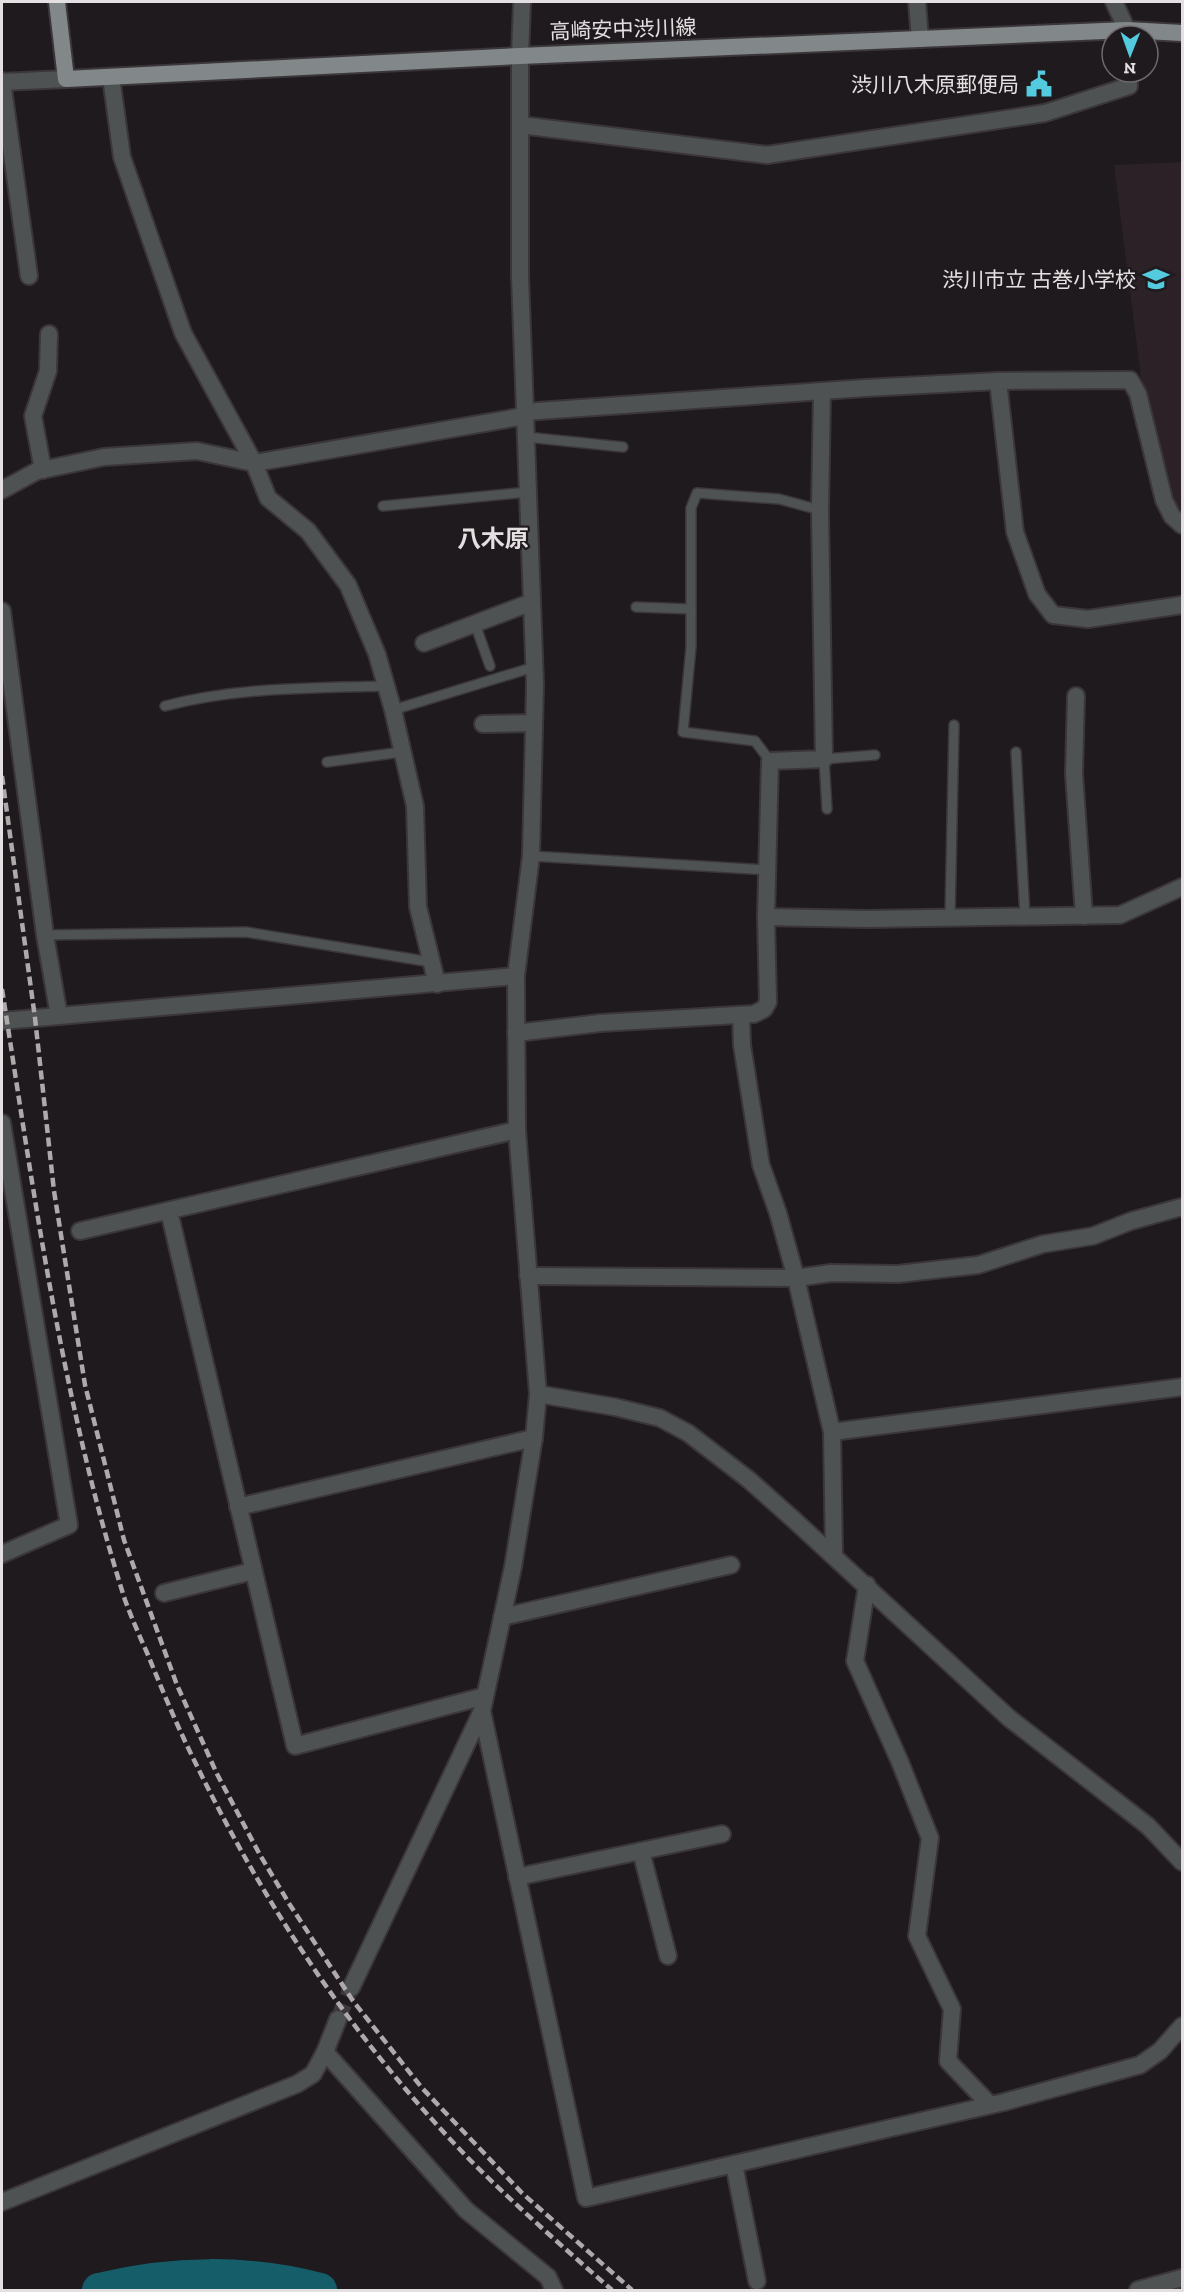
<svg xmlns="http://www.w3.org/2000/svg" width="1184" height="2292" font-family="'Zilla Slab','Noto Sans JP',serif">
	<rect width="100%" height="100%" fill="#1f1a1d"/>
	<!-- built -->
	<polygon fill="#2c2126" points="1182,162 1182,516 1177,511 1169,498 1143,393 1114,165"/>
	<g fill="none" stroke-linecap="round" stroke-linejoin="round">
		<!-- river -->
		<path stroke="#155e69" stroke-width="34" d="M 99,2290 C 171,2272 249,2271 320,2290"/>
		<!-- minor-tunnel -->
		<polyline stroke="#3d383b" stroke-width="16" stroke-dasharray="16 8" stroke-linecap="butt" points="338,2019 351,1988"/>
		<!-- service casing -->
		<g stroke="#3b3639" stroke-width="12">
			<g id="service">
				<polyline points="526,437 623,447"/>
				<polyline points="383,506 528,492"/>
				<polyline points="636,607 691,609"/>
				<polyline points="475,624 490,666"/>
				<path d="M 165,706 C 237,687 312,688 386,686"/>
				<polyline points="393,710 534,667"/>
				<polyline points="1016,752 1025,917"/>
				<polyline points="770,761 755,741 683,732 691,647 691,508 697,493 779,499 820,510"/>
				<polyline points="327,762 402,752"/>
				<polyline points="827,809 824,759 875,755"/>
				<polyline points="531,856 768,870"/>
				<polyline points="950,918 954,725"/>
				<polyline points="45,935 246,932 431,962"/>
			</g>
		</g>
		<!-- minor casing -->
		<g stroke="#3b3639" stroke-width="20">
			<g id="minor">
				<polyline points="917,2 920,39"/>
				<polyline points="1114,2 1127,30 1127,36"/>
				<polyline points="111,77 122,157 183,333 254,463 268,498 308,531 348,585 377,654 393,710 415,806 418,907 437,984"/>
				<polyline points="2,81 29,276"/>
				<polyline points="520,125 767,155 1045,113 1129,86 1128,72"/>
				<polyline points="998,381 1015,532 1037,594 1053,615 1088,619 1182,605"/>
				<polyline points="524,412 865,388 998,381 1130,380 1138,394 1164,500 1172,516 1182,525"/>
				<polyline points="43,470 33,416 48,371 49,334"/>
				<polyline points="2,490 37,471 104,457 197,451 254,463 525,416"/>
				<polyline points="2,611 45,935 59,1016"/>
				<polyline points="424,643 532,602"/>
				<polyline points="1076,696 1074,774 1084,916"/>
				<polyline points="483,724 534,723"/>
				<polyline points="766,917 868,919 1120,915 1182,887"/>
				<polyline points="741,1015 742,1045 761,1165 778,1213 796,1278 832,1432 834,1555"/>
				<polyline points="2,1021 516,976"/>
				<polyline points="516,1033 600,1023 754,1014 764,1009 768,1002 766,917 770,761 824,759 820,510 822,392"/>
				<polyline points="2,1123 69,1525 2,1554"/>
				<polyline points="169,1211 295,1746 485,1696"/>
				<polyline points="80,1231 517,1130"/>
				<polyline points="528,1276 796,1278 831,1273 898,1274 978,1265 1043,1244 1093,1236 1131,1221 1182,1207"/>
				<polyline points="538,1394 615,1407 660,1418 688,1433 748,1479 793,1519 1009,1718 1148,1826 1182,1862"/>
				<polyline points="832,1432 1182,1387"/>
				<polyline points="238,1507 534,1438"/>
				<polyline points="867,1585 855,1661 900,1762 930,1838 917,1936 952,2009 948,2061 990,2105"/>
				<polyline points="164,1593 253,1571"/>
				<polyline points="502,1617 731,1565"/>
				<polyline points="482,1711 586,2198 1004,2102 1140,2065 1160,2051 1182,2026"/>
				<polyline points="641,1851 668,1956"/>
				<polyline points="517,1877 722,1834"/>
				<polyline points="351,1988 482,1711 513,1567 534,1438 538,1394 517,1130 516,976 531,856 535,684 520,276 520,56 522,2"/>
				<polyline points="325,2052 466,2210 548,2277 554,2290"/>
				<polyline points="734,2164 757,2281"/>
				<polyline points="2,2202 297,2084 313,2074 325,2052 338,2019"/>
				<polyline points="1138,2290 1182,2278"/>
			</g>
		</g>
		<!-- tertiary casing -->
		<g stroke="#3b3639" stroke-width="20">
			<polyline id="tertiary" points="2,82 66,79"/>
		</g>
		<!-- primary casing -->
		<g stroke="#3b3639" stroke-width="20">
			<polyline id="primary" points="57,2 66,79 520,56 1127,30 1182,33"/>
		</g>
		<!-- service -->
		<use href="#service" stroke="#4f5252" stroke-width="9"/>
		<!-- minor -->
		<use href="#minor" stroke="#4f5252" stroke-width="16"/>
		<!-- tertiary -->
		<use href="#tertiary" stroke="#4f5252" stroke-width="16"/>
		<!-- primary -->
		<use href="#primary" stroke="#828889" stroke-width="16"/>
		<!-- rail -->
		<g stroke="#aeaaac" stroke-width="4.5" stroke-dasharray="9 4.5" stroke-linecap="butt">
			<polyline points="2,776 35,1018 54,1191 85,1385 124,1540 177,1685 217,1774 260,1855 290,1905 353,2001 422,2088 522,2193 632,2290"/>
			<path d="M 2,989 C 34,1194 62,1402 125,1600 C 132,1619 140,1637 148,1655 C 163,1692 178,1728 196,1764 C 267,1910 356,2043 470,2160 C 515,2205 564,2248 612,2290"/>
		</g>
	</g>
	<!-- icons -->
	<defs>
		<g id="civic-bare" transform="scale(2.07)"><path d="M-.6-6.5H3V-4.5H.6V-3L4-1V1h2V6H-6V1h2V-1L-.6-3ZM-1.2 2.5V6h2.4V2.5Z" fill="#54cade" stroke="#1f1a1d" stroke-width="2.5" paint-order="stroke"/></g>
		<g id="school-bare" transform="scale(2.07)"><path d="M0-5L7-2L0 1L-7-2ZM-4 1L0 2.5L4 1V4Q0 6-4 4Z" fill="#54cade" stroke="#1f1a1d" stroke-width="2.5" paint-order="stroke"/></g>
	</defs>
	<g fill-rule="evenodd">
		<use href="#civic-bare" x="1039" y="84"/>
		<use href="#school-bare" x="1156" y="279"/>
	</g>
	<g text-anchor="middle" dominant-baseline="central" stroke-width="4.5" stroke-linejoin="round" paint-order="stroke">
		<!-- street labels -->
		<g font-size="21" fill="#e4e0e2" stroke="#1f1a1d">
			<text transform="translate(623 29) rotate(-2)">高崎安中渋川線</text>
		</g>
		<!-- poi labels -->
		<g font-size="21" fill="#e4e0e2" stroke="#1f1a1d" text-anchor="end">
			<text x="1019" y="84">渋川八木原郵便局</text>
			<text x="1136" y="279">渋川市立 古巻小学校</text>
		</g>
		<!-- quarter labels -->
		<g font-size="24" font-weight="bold" fill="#e4e0e2" stroke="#1f1a1d">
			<text x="493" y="538">八木原</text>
		</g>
	</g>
	<!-- border -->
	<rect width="1184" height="2292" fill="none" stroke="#e4e0e2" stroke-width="6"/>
	<!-- north arrow -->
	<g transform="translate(1130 54) rotate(181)"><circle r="28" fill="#1f1a1d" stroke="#6e696c" stroke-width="1.5"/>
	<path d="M0-4.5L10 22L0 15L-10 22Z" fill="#54cade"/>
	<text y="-9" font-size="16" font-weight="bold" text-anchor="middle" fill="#e4e0e2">N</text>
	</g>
</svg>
